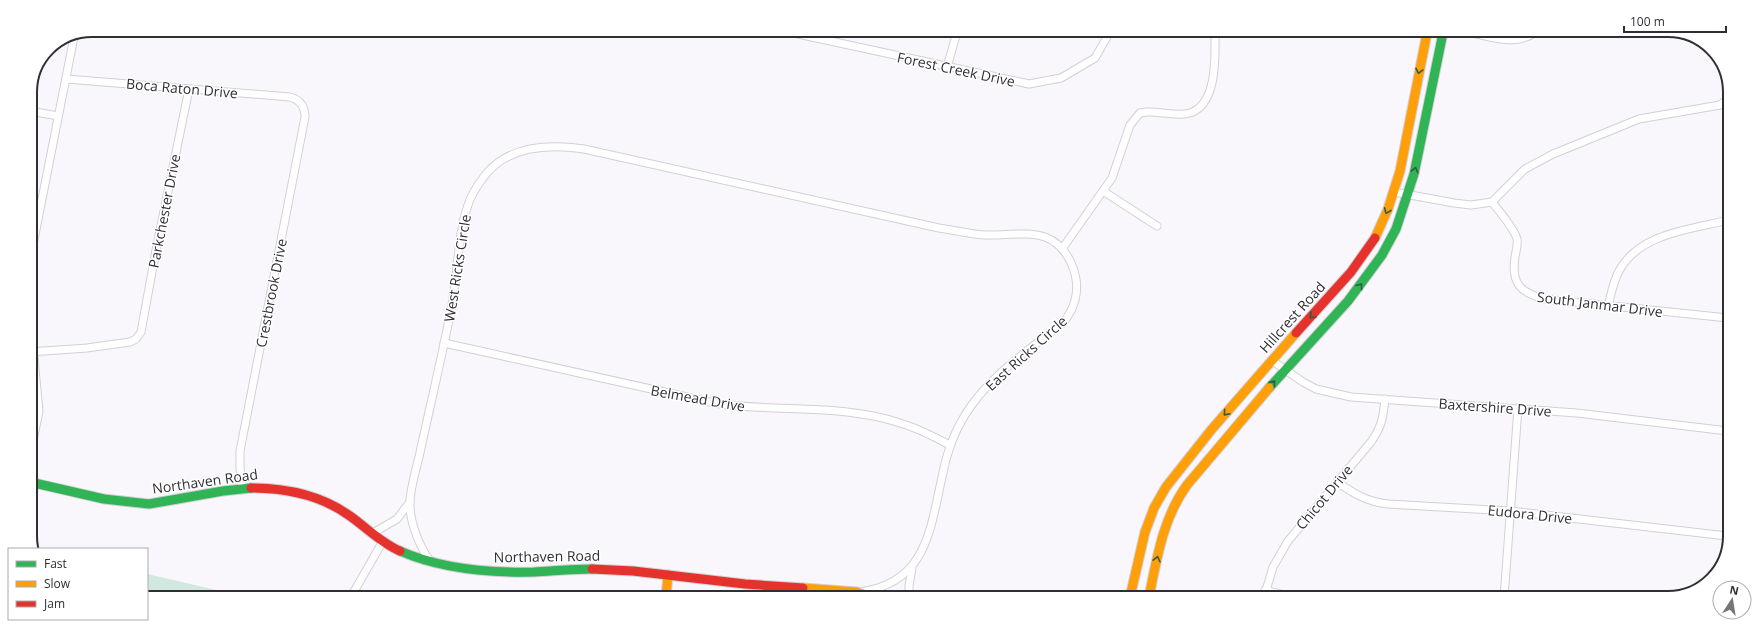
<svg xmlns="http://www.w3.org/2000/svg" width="1760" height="628" font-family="'Open Sans',sans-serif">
	<rect width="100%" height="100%" fill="#f9f7fc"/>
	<!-- green -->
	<polygon fill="#d0e8dd" points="147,574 238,595 147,595"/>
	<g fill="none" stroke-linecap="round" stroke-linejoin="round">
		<!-- street casing -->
		<g stroke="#d2d0d6" stroke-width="9">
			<g id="street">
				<polyline points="784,31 1029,84 1061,78 1095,58 1110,32"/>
				<path d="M 1472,33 C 1492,37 1516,46 1534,33"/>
				<polyline points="947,67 957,32"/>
				<path d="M 66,79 L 290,97 C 301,100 305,107 305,117 L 240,451 L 240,468 L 242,488"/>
				<polyline points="30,111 58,116"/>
				<polyline points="1103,191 1157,226"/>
				<polyline points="1394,192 1454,203 1471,205 1492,202 1525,169 1553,154 1639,119 1720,105 1730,97"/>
				<path d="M 1492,202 C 1499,211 1514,228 1517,239 C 1518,245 1516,251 1515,257 C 1511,283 1520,293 1545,299 L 1728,318"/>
				<path d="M 1062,249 L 1112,178 L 1130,125 L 1140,113 L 1147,112 C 1160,111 1177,117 1190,113 C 1218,104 1215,55 1215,32"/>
				<polyline points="30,260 74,37"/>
				<path d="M 1608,306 C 1611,295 1613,282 1619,271 C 1639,233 1692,229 1729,220"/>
				<polyline points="30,316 39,411 30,456"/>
				<path d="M 444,343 L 714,403 C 776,413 840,403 900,423 C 918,428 934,437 950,445"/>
				<polyline points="30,352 87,348 130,342 136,339 141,332 156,250 189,89"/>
				<polyline points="1271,360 1303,382 1316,389 1351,397 1577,413 1728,431"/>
				<path d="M 1337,482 C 1353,493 1367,502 1388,504 L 1510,511 L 1727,536"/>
				<polyline points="373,533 397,519 410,502"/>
				<path d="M 430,561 C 419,546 409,520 410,502 C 410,488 418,463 421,448 C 431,402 442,356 451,310 C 458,276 457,237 468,205 C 471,194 479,183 486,174 C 510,145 550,144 584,149 L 939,228 C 954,230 969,234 984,235 C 1004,236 1026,231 1045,237 C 1069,246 1081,277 1075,300 C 1073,309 1069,315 1064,322 C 1029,350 989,376 965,415 C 953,434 946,456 942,477 C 930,531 926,584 859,592"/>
				<polyline points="1265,590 1292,597"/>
				<polyline points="352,595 383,541"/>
				<polyline points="909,596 909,586 912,568"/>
				<path d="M 1264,597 L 1273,567 L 1288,541 L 1371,442 C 1382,426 1383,418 1385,399"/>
				<polyline points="1504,598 1518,408"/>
			</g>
		</g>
		<!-- fast casing -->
		<g stroke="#d2d0d6" stroke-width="11">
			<g id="fast">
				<polyline points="1269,388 1348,301 1382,255 1396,229 1414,174 1443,33"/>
				<polyline points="30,482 104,499 149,504 223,491 251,488"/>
				<path d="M 400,551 C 441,569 489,573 534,572 C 553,571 573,569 592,569"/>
			</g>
		</g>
		<!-- slow casing -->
		<g stroke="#d2d0d6" stroke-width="11">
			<g id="slow">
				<polyline points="1375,238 1388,209 1400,171 1427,33"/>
				<polyline points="803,588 857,592 869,596"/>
				<polyline points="666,596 668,575"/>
				<polyline points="1130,597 1145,532 1154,508 1166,487 1212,429 1296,333"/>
				<path d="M 1149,597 C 1157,558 1163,518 1187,485 L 1269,388"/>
			</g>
		</g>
		<!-- jam casing -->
		<g stroke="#d2d0d6" stroke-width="11">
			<g id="jam">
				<polyline points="1296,333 1351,272 1375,238"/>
				<path d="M 251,488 C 286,488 321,495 350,516 C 367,528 381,543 400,551"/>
				<polyline points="592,569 633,571 745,584 803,588"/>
			</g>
		</g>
		<!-- street -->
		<use href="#street" stroke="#fefeff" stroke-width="7"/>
		<!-- fast -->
		<use href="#fast" stroke="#30b455" stroke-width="9"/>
		<!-- slow -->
		<use href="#slow" stroke="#ff9f0a" stroke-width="9"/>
		<!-- jam -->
		<use href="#jam" stroke="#e5322d" stroke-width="9"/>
	</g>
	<!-- one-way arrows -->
	<defs><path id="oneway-chevron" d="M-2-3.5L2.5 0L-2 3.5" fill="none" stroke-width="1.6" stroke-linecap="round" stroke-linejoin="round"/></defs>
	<g stroke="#305d40">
		<use href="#oneway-chevron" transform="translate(1419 71) rotate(102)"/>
		<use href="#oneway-chevron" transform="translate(1415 170) rotate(-76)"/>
		<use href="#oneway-chevron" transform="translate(1387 211) rotate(112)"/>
		<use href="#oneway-chevron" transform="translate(1360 286) rotate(-52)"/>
		<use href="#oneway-chevron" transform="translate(1312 316) rotate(133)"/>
		<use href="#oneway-chevron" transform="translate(1273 383) rotate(-50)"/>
		<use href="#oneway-chevron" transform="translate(1226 413) rotate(131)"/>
		<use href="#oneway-chevron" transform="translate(1157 559) rotate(-77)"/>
	</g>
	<g text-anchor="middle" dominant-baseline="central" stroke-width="3" stroke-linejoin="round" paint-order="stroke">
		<!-- street labels -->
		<g font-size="14" fill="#302e35" stroke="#fff">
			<text transform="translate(956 69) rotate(12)">Forest Creek Drive</text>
			<text transform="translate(182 88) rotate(5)">Boca Raton Drive</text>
			<text transform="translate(164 211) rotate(-79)">Parkchester Drive</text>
			<text transform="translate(457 268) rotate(-81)">West Ricks Circle</text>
			<text transform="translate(271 293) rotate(-79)">Crestbrook Drive</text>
			<text transform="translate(1600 304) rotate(7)">South Janmar Drive</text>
			<text transform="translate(1292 317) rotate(-48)">Hillcrest Road</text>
			<text transform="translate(1026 353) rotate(-42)">East Ricks Circle</text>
			<text transform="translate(698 398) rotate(10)">Belmead Drive</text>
			<text transform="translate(1495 407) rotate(4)">Baxtershire Drive</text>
			<text transform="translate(205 481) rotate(-8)">Northaven Road</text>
			<text transform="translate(1324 497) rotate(-50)">Chicot Drive</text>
			<text transform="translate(1530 514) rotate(6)">Eudora Drive</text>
			<text transform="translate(547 556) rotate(-1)">Northaven Road</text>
		</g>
	</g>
	<!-- crop -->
	<path d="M0 0H1760V628H0ZM92 37H1668A55 55 0 0 1 1723 92V536A55 55 0 0 1 1668 591H92A55 55 0 0 1 37 536V92A55 55 0 0 1 92 37Z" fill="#fff" fill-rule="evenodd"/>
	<path fill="none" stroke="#302e35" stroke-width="2" d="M92 37H1668A55 55 0 0 1 1723 92V536A55 55 0 0 1 1668 591H92A55 55 0 0 1 37 536V92A55 55 0 0 1 92 37Z"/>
	<!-- legend -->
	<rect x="8" y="548" width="140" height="72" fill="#ffffff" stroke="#acabae"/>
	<rect x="16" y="561" width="20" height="6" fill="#30b455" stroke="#acabae"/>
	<text x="44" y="568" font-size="12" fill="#302e35">Fast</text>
	<rect x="16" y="581" width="20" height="6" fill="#ff9f0a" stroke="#acabae"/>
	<text x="44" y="588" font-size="12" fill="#302e35">Slow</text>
	<rect x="16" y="601" width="20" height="6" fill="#e5322d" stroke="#acabae"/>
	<text x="44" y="608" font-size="12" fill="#302e35">Jam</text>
	<!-- north arrow -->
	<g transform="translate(1732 600) rotate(12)"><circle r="19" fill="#ffffff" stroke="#acabae"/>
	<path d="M0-3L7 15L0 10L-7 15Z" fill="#76747b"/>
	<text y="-6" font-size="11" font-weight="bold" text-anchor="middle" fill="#302e35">N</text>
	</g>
	<!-- scale -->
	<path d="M1624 26v6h102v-6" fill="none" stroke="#302e35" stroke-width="2"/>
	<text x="1630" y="26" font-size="12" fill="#302e35" stroke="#ffffff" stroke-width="3" paint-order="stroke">100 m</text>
</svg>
